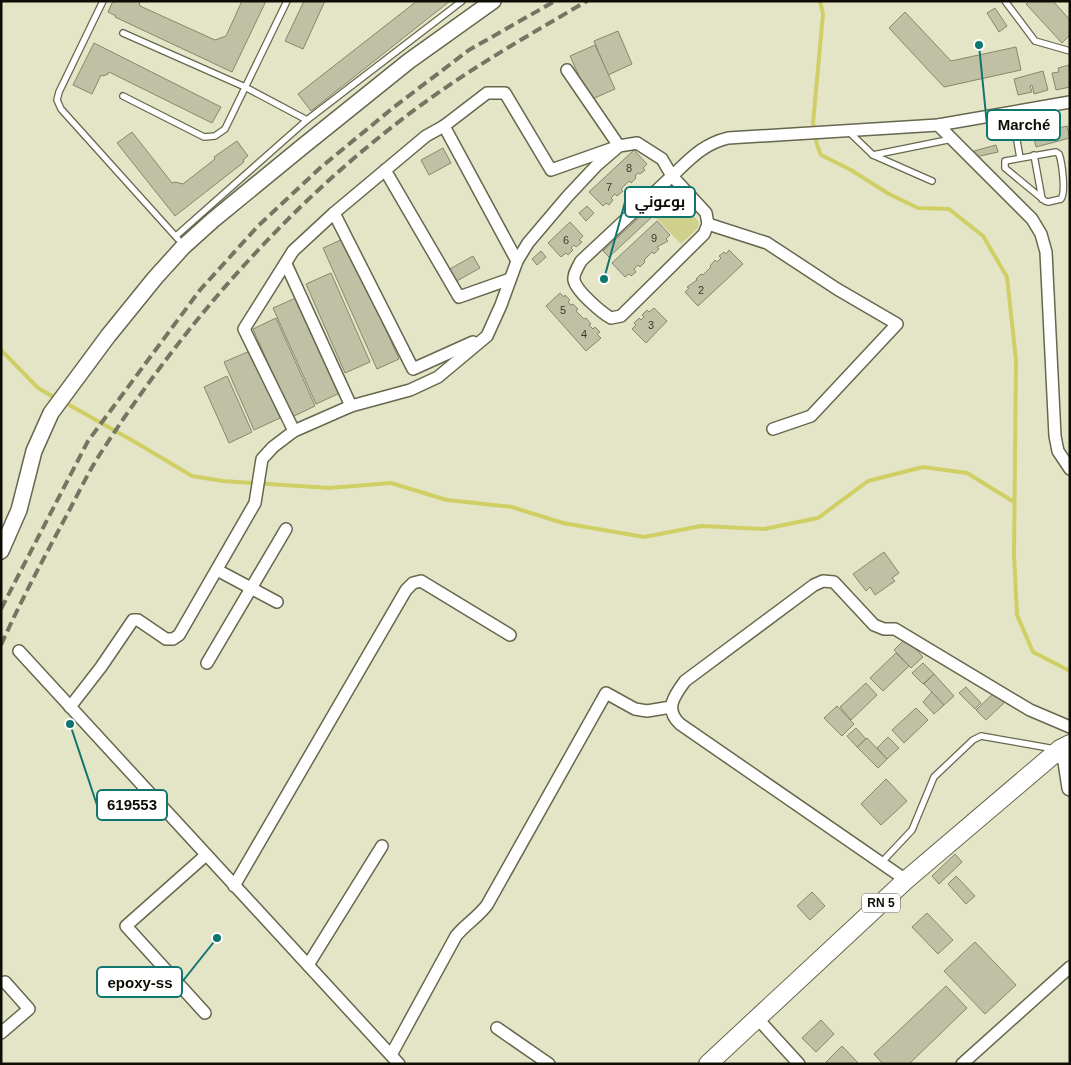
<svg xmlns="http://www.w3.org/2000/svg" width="1071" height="1065" font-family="Arial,Cairo,sans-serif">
	<rect width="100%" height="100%" fill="#e4e5c7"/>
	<!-- green -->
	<path fill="#cfd08c" d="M 671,193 L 676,195 L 699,222 L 698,228 L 681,244 L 653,215 C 656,204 659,197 671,193 Z"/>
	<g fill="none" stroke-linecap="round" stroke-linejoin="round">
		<!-- stream -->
		<g stroke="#cfcf65" stroke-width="4">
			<polyline points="820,1 823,14 813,123 817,145 821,155 851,170 889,194 918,208 949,209 983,236 1007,277 1016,360 1014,555 1017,615 1033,652 1070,671"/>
			<polyline points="1,350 38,388 57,399"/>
			<polyline points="64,402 135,442 192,476 223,481 329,488 391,483 447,500 512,507 563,523 644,537 701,526 764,529 818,518 868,481 923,467 967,473 1014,502"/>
		</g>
	</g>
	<!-- building -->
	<g fill="#c0c1a4" stroke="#86876c">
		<polygon points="113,1 139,1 140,6 215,40 226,36 242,1 266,1 232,72 115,17 116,16 108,12"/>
		<polygon points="304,1 325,1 303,49 285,41"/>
		<polygon points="417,1 450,1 311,111 298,94"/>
		<polygon points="1029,1 1053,1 1070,20 1070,35 1062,43 1026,4"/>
		<polygon points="995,8 1007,26 999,32 987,13"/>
		<polygon points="905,12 951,61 1016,47 1021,70 944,87 889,28"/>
		<polygon points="618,31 632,64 608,75 594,41"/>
		<polygon points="94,43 221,107 212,123 109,72 108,74 103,76 101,75 92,94 73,85"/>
		<polygon points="595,45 615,89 590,100 570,56"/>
		<polygon points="1069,65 1070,87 1056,90 1052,73 1059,72 1058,68"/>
		<polygon points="1043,71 1048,90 1034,94 1032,85 1030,86 1032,92 1018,95 1014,79"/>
		<polygon points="1067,126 1070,138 1036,147 1033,134"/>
		<polygon points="132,132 172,183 175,182 183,184 215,159 214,157 237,141 248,156 243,160 244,162 175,216 117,143"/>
		<polygon points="996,145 998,152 976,157 974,151"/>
		<polygon points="443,148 451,163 429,175 421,160"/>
		<polygon points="634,150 647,164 643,168 645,170 640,174 638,173 635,176 636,178 631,183 629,181 621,189 623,191 617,196 615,194 611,198 613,200 609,205 606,203 603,206 589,192"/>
		<polygon points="587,206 594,213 586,221 579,213"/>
		<polygon points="647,210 653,216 609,257 603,251"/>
		<polygon points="657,221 670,235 666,239 668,241 657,247 659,249 654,254 652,252 644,260 645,262 640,267 638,265 634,269 636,272 631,276 629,274 625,277 612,263"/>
		<polygon points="570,222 583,236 579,240 582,242 576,247 574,245 571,248 573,250 568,255 566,253 561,257 548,243"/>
		<polygon points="345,238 399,359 377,369 323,248"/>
		<polygon points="729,250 743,264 698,306 685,292 689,288 687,287 697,280 696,279 701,274 703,275 711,267 710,266 715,260 717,262 721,258 719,256 724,252 726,254"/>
		<polygon points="541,251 546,257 537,265 532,259"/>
		<polygon points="473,256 480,268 455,282 448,270"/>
		<polygon points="331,273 370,362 345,373 306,284"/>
		<polygon points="560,293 564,297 565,295 570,300 568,302 571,305 573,304 578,309 576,311 584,319 586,318 591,324 589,325 593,329 595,327 600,332 597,334 601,338 586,351 546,306"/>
		<polygon points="298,297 340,393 316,404 273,308"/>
		<polygon points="654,308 667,321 646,343 632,329 636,325 634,323 639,318 641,320 644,317 642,315 647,310 649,312"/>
		<polygon points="276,318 315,406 292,417 253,329"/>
		<polygon points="250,351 280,418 254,430 224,362"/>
		<polygon points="227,376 252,432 229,443 204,387"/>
		<polygon points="884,552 899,573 892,578 895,581 875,595 870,587 866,591 853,574"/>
		<polygon points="906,638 923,657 911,668 894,650"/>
		<polygon points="896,653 909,666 883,691 870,678"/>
		<polygon points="923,663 934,674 923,684 912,673"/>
		<polygon points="934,674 954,696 944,705 924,684"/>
		<polygon points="866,683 877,695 851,720 840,707"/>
		<polygon points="966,687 981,703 975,709 959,693"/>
		<polygon points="997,690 1006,701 986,720 976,710"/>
		<polygon points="932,692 944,705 934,714 923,702"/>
		<polygon points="837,706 854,724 842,736 824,718"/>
		<polygon points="916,708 928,720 904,743 892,730"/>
		<polygon points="856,728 866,739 857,747 847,736"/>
		<polygon points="888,737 899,748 887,759 877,748"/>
		<polygon points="867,738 887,759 878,768 857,747"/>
		<polygon points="886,779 907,801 881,825 861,804"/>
		<polygon points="955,854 962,862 939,884 932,876"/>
		<polygon points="956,876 975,896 966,904 948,884"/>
		<polygon points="812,892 825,906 810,920 797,906"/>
		<polygon points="927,913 953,940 938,954 912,927"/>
		<polygon points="975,942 1016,985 985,1014 944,971"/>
		<polygon points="946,986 967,1008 909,1064 883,1064 874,1054"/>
		<polygon points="821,1020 834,1034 816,1052 802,1038"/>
		<polygon points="842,1046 859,1064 828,1064 826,1062"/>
	</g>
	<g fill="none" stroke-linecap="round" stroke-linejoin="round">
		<!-- lane casing -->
		<g stroke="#66674d" stroke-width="8">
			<g id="lane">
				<polyline points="103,1 59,92 57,100 61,109 178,239"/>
				<polyline points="1005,1 1035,41 1070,51"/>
				<polyline points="123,33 245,87 307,120"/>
				<polyline points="123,96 204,137 215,136 225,129 287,1"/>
				<polyline points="1012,112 1020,158"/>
				<polyline points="848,131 873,155 932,181"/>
				<path d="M 1056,152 L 1059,154 C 1062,162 1066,192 1061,199 L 1048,202 L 1045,201 L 1005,168 L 1005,161 Z"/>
				<polyline points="873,155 952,139"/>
				<polyline points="1034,155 1042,199"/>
				<polyline points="176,236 307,120 462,1"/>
				<polyline points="881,863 912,830 934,777 973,740 981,736 1055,749"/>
			</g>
		</g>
		<!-- street casing -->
		<g stroke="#66674d" stroke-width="14">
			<g id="street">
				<polyline points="938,125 1032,219 1041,234 1046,252 1055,436 1058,451 1070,469"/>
				<polyline points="444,126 517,261"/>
				<polyline points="385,170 459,297 510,279"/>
				<path d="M 672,176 L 706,213 L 708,224 L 704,234 L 621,316 L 611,318 C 602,313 576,291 574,280 C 573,274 578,267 581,261 Z"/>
				<polyline points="334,213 413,369 473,342"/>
				<polyline points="708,224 767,243 837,289 897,324 811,416 773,429"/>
				<polyline points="286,264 351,406"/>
				<polyline points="294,431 244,329 293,251 334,213 426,136 444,126 487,93 505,93 551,170 619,146 567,70"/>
				<polyline points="217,570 277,602"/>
				<polyline points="19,651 399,1064"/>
				<polyline points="207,663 286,529"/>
				<path d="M 70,707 L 101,667 L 133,620 L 138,620 L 166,639 L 173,639 L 179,635 L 255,503 L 262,459 L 273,447 L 294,431 L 351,406 L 410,390 L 438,377 L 487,336 L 501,305 L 517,261 L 528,243 L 567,197 L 597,165 L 619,146 L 637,143 L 662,159 L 672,176 C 690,159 703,144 728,138 L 938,125 L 1070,102"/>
				<path d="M 906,880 L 680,724 C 664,709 674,696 685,681 L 814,585 L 823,581 L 834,582 L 874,625 L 884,629 L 895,629 L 1030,710 L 1070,727"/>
				<polyline points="234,886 406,590 413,583 421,581 510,635"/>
				<polyline points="308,965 382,846"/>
				<polyline points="205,1013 126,926 206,855"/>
				<polyline points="757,1018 799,1064"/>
				<polyline points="497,1028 549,1064"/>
				<polyline points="1,1033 29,1009 5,982"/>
				<path d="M 391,1055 L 456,936 C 466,924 478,917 487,905 L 606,693 L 635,709 L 647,711 L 671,707"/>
				<polyline points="962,1064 1070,967"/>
			</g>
		</g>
		<!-- secondary casing -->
		<g stroke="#66674d" stroke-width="18">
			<g id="secondary">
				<polyline points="1,551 19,510 34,451 51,413 108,336 155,278 183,247 213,220 302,147 409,61 493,1"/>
				<polyline points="1060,749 1066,762 1070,788"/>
			</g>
		</g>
		<!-- primary casing -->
		<g stroke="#66674d" stroke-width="20">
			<polyline id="primary" points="708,1064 906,880 1060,749 1070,744"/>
		</g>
		<!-- lane -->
		<use href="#lane" stroke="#fff" stroke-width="5.5"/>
		<!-- street -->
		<use href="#street" stroke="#fff" stroke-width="11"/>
		<!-- secondary -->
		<use href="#secondary" stroke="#fff" stroke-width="15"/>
		<!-- primary -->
		<use href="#primary" stroke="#fff" stroke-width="18"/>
		<!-- rail -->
		<g stroke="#747562" stroke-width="4" stroke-dasharray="10 5" stroke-linecap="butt">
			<polyline points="1,609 88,441 200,290 258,226 320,168 394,107 469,50 555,1"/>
			<path d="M 1,645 C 22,598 46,554 70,509 C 80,490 90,469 102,451 C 187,320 291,201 417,108 C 471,68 529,35 587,1"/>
		</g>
	</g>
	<g text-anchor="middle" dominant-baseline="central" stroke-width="4" stroke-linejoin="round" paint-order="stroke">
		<!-- number labels -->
		<g font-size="11" fill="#3a3a2c">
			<text x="629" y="168">8</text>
			<text x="609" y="187">7</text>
			<text x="654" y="238">9</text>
			<text x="566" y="240">6</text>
			<text x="701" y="290">2</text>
			<text x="563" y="310">5</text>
			<text x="651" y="325">3</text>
			<text x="584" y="334">4</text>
		</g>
		<!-- shield labels -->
		<rect fill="#fff" stroke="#56564f" stroke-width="1" x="862" y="893.5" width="38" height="19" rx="4"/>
		<g font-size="12" font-weight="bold" fill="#0d0d04">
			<text x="881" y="903">RN 5</text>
		</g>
	</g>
	<!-- callouts -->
	<path fill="none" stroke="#0f766e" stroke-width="2" d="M979 45L987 125M604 279L625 202M70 724L97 805M217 938L182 982"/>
	<g fill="#0f766e" stroke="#fff" stroke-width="2">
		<circle cx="979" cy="45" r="5"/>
		<circle cx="604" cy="279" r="5"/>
		<circle cx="70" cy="724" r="5"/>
		<circle cx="217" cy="938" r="5"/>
	</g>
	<g fill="#fff" stroke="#0f766e" stroke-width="2">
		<rect x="987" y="110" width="73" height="30" rx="5"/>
		<rect x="625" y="187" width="70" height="30" rx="5"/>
		<rect x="97" y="790" width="70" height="30" rx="5"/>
		<rect x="97" y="967" width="85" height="30" rx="5"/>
	</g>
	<g font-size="15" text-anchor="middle" font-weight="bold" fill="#0d0d04">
		<text x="1024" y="130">Marché</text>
		<text x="660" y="207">بوعوني</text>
		<text x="132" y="810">619553</text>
		<text x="140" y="988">epoxy-ss</text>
	</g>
	<!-- border -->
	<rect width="1071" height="1065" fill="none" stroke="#0d0d04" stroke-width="5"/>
</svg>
